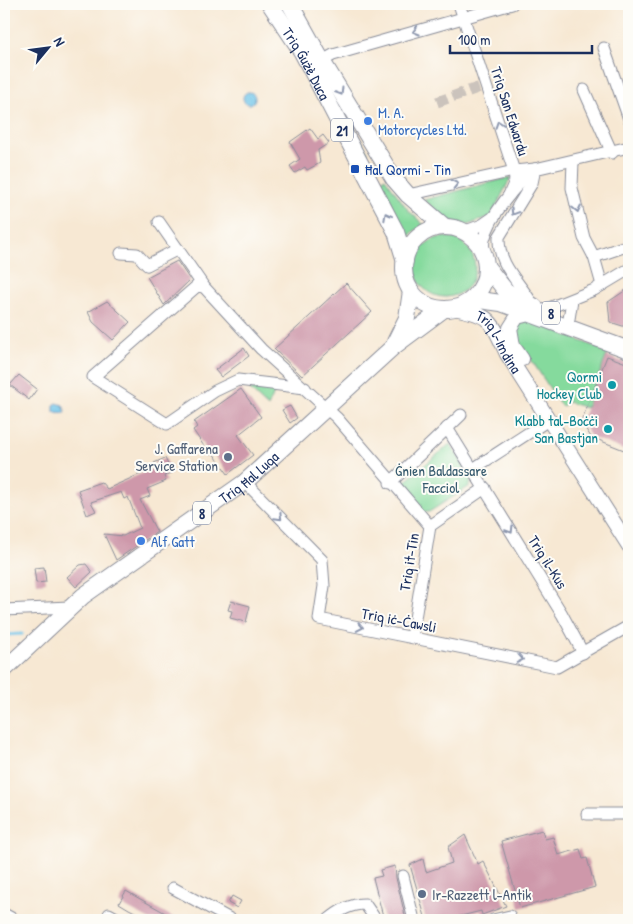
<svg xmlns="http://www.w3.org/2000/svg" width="633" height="924" font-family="'Patrick Hand',sans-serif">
	<rect width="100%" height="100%" fill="#fdfcf7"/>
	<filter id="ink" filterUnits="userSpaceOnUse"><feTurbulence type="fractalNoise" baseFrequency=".02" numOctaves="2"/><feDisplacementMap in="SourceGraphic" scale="10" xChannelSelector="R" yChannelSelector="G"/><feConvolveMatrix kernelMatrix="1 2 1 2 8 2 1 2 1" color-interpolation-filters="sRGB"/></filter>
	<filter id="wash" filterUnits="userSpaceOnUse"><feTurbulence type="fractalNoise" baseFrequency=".0096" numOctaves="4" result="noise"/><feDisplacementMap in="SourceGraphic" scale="20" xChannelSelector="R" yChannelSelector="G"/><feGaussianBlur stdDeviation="1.12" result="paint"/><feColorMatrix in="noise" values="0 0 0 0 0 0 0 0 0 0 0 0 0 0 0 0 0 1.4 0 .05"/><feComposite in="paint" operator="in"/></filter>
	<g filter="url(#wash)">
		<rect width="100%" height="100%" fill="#f7e8d3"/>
		<!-- green -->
		<g fill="#85da9d" stroke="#50847e">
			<polygon points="279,4 286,4 368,153 364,155"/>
			<polygon points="511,177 491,216 468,225 448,220 424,200"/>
			<polygon points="385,178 408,210 424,225 413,232 406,240 377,182"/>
			<circle cx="445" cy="267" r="30"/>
			<polygon points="529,320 608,352 586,408 568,402 562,407 517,338 516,328 520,321"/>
			<polygon points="249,389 275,391 268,407"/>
			<polygon points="450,444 471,477 470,486 429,512 423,512 404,489 403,483"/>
		</g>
		<!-- water -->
		<g fill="#6cc3e9" stroke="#4479a4">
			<circle cx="249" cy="98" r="6"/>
			<polygon points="57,403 63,405 66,413 54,412 54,405"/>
		</g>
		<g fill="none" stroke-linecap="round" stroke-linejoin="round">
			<!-- stream -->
			<polyline stroke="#6cc3e9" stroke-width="3" points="4,635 22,634"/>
		</g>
		<g id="blocks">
			<!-- building -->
			<g fill="#ce98aa">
				<polygon points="310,128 318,139 323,135 329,143 318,150 320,163 307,170 305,167 295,173 290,166 300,159 290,142"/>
				<polygon points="177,261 190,280 164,305 147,277"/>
				<polygon points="346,283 372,312 302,376 274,349"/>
				<polygon points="629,288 629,328 610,322 608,302"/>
				<polygon points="107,301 130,322 113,340 93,322 88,312"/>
				<polygon points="244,348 249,356 221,377 215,370"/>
				<polygon points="607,356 629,364 629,452 591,437 581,422"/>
				<polygon points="19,375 37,389 29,400 10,385"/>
				<polygon points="241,389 261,417 238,435 253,455 228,474 213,453 210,455 193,430 197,427 194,422"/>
				<polygon points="290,406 297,418 290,423 282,410"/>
				<polygon points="165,458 172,473 164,476 166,481 147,489 150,496 140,500 157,532 116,560 104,534 123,536 140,528 128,497 124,499 121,492 91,502 96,511 87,515 78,490 101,482 107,489 156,467 154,463"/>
				<polygon points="86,564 92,572 76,587 67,577 80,565"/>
				<polygon points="44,567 46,582 36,583 34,568"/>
				<polygon points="231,601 250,606 246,622 230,618 232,611 228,610"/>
				<polygon points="542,830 545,839 553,837 558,855 580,849 583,859 587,858 595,887 520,908 501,841"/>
				<polygon points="465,835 478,864 483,861 506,906 482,915 481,911 445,920 426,920 410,865 423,859 426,872 452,863 448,847"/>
				<polygon points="395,866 396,878 406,920 384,920 373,878 382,876 380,870"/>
				<polygon points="126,891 142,900 178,920 150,920 129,909 119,903"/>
				<polygon points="232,896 241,901 237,908 228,903"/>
			</g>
		</g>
	</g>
	<g filter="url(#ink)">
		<use href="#blocks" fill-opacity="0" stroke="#898c98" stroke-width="1"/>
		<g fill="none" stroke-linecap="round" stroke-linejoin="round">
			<!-- minor-tunnel -->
			<polyline stroke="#cbc3bc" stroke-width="11" stroke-dasharray="11 5.5" stroke-linecap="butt" points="437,102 486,85"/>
			<!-- minor casing -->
			<g stroke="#898c98" stroke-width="13">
				<g id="minor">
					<polyline points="459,4 514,171 515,181 509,195"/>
					<polyline points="604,48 629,119"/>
					<polyline points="322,61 333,55 512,4"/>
					<polyline points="584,90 612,153"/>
					<polyline points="573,161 572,188 584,238 594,257 602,285"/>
					<polyline points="408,195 514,171 535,169 629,147"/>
					<polyline points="159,222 204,287"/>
					<polyline points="463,232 482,225 495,216"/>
					<polyline points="121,253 137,254 147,265 178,249"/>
					<path d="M 484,256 C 484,251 483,244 484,240 C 490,215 516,184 535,169"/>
					<polyline points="594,257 629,245"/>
					<path d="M 533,305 C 520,282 498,266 499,237 L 532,183 L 535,169"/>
					<polyline points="544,310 594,290 629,269"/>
					<polyline points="569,319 572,300"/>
					<polyline points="305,388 238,380 215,391 167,424 93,377 197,286 204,287 261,349 337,418 430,526 412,637"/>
					<polyline points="447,428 562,614 583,653"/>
					<polyline points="473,469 550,419"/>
					<polyline points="245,482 322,560 324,586 319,619 557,667 629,626"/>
					<polyline points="390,483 461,415"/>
					<polyline points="430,526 485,488"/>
					<polyline points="4,610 69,607"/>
					<polyline points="587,814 629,814"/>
					<polyline points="403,876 414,920"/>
					<polyline points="173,888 232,920"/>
					<polyline points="4,914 15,920"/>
					<polyline points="109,914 120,920"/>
					<path d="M 328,920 C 339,911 350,904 365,904 L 376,920"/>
					<polyline points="493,920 510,916"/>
				</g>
			</g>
			<!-- major casing -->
			<g stroke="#898c98" stroke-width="16">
				<g id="major">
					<path id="s1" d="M 453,308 C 492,315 491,320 507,354 L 629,546"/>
					<polyline points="522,359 513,346 510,328 517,317 529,314"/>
				</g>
			</g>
			<!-- highway casing -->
			<g stroke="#898c98" stroke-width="18">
				<g id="highway">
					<path id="s2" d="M 270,4 L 302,52 L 396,232 L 405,261"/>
					<polyline points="290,4 322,61 394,179 408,195 445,227"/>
					<circle cx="445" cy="268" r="41"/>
					<polyline points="486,266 506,291 535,307"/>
					<polyline points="472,299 501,303 629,350"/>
					<polyline points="395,342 407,318 411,291"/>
					<path id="s3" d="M 4,670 L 83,596 L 245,482 L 393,347 L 444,309"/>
				</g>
			</g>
			<!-- minor -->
			<use href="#minor" stroke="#fff" stroke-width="11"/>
			<!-- major -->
			<use href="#major" stroke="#fff" stroke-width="14"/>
			<!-- highway -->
			<use href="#highway" stroke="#fff" stroke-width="16"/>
		</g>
		<!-- one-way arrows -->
		<defs><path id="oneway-chevron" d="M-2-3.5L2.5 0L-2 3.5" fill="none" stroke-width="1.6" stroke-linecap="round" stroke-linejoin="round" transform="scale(1.25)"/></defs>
		<g stroke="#8d97ae">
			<use href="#oneway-chevron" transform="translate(416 31) rotate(164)"/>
			<use href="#oneway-chevron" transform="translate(340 92) rotate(59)"/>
			<use href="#oneway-chevron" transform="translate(499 124) rotate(-108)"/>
			<use href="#oneway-chevron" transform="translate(455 184) rotate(-13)"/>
			<use href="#oneway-chevron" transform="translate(577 209) rotate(77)"/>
			<use href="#oneway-chevron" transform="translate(514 212) rotate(121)"/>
			<use href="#oneway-chevron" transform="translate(387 216) rotate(-118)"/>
			<use href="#oneway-chevron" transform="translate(279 517) rotate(45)"/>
			<use href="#oneway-chevron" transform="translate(510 530) rotate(58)"/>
			<use href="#oneway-chevron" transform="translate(360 627) rotate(11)"/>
			<use href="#oneway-chevron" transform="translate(520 659) rotate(11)"/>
		</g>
	</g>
	<!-- markers -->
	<g fill="#3f7fe0" stroke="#fdfcf7" stroke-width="2">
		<circle cx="368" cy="121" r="5"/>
		<circle cx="141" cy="541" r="5"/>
	</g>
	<rect fill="#1a4fb4" stroke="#fdfcf7" stroke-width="2" x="350" y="164" width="10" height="10" rx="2.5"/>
	<g fill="#0f9aa8" stroke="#fdfcf7" stroke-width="2">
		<circle cx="612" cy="385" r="5"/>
		<circle cx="608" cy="429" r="5"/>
	</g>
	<g fill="#5c6f8a" stroke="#fdfcf7" stroke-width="2">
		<circle cx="228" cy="457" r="5"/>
		<circle cx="422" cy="894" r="5"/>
	</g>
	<g text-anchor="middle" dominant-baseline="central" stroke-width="4" stroke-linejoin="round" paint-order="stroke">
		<!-- shield labels -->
		<g fill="#fdfcf7" stroke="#5f6c8c" stroke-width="1">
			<rect x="331" y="118.5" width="22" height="23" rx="4"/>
			<rect x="542" y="301.5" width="18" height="23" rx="4"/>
			<rect x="193" y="501.5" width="18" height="23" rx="4"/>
		</g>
		<g font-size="14" font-weight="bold" fill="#1b2f5e">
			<text x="342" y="130">21</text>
			<text x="551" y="313">8</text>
			<text x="202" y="513">8</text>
		</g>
		<!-- street labels -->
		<g font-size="15" fill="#1b2f5e" stroke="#fdfcf7">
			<text stroke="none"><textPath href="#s2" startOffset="70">Triq Ġużè Duca</textPath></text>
			<text transform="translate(510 111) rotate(72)">Triq San Edwardu</text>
			<text stroke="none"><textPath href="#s1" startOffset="61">Triq l-Imdina</textPath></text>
			<text stroke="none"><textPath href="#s3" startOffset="312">Triq Ħal Luqa</textPath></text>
			<text transform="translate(409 562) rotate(-81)">Triq it-Tin</text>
			<text transform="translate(548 562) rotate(58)">Triq il-Kus</text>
			<text transform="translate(399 620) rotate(11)">Triq iċ-Ċawsli</text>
		</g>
		<!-- shop labels -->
		<g font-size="15" fill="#366cbe" stroke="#fdfcf7" text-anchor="start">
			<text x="378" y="112">M. A.<tspan x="378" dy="17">Motorcycles Ltd.</tspan></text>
			<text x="151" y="541">Alf Gatt</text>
		</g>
		<!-- transit labels -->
		<g font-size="15" fill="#164399" stroke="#fdfcf7" text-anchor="start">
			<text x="365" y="169">Ħal Qormi - Tin</text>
		</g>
		<!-- culture labels -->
		<g font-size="15" fill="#0d838f" stroke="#fdfcf7" text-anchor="end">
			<text x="602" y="376">Qormi<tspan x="602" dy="17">Hockey Club</tspan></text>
			<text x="598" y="420">Klabb tal-Boċċi<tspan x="598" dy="17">San Bastjan</tspan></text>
		</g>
		<!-- service labels -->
		<g font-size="15" fill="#4e5e75" stroke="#fdfcf7" text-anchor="end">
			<text x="218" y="448">J. Gaffarena<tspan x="218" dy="17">Service Station</tspan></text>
			<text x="432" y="894" text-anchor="start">Ir-Razzett l-Antik</text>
		</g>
		<!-- park labels -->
		<g font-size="15" fill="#365a6e" stroke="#fdfcf7">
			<text x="441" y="470">Ġnien Baldassare<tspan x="441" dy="17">Facciol</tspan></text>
		</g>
	</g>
	<!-- margin -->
	<rect width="633" height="924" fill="none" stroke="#fdfcf7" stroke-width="20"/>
	<!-- north arrow -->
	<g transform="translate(48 48) rotate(61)" stroke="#fdfcf7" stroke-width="4" paint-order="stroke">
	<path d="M0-4L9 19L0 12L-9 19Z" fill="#1b2f5e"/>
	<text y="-8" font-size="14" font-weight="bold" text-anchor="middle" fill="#1b2f5e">N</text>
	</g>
	<!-- scale -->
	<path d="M450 45v8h142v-8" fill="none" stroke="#1b2f5e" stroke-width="2.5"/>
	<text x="458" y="45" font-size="15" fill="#1b2f5e" stroke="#fdfcf7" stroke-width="4" paint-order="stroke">100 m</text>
</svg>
